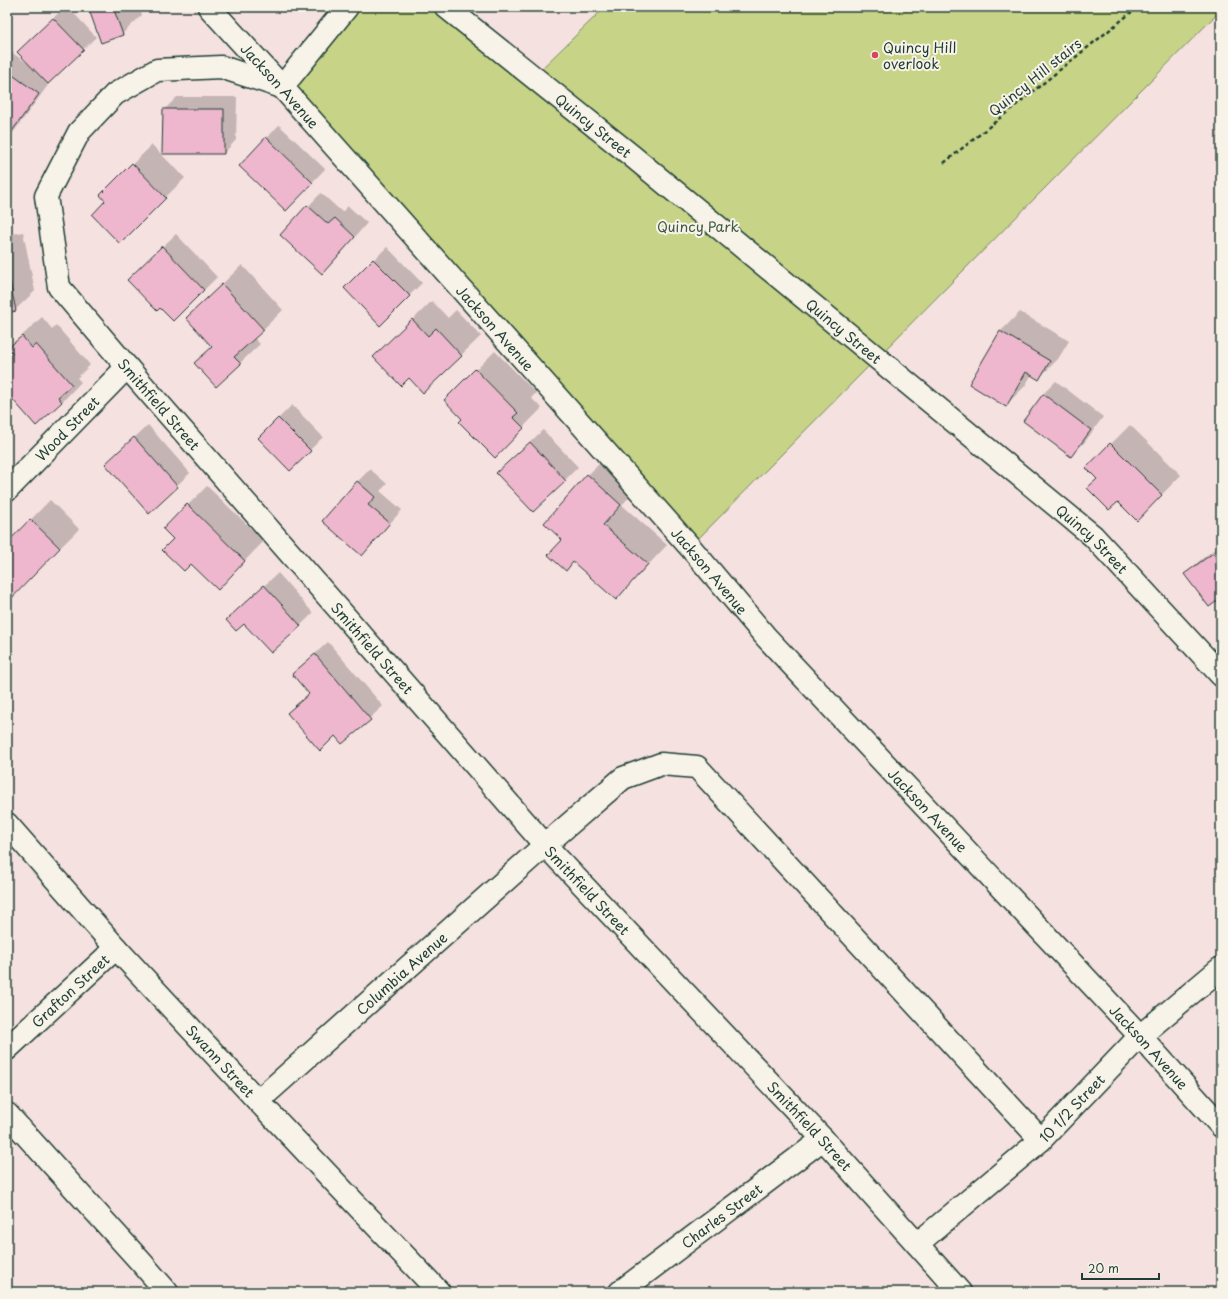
<svg xmlns="http://www.w3.org/2000/svg" width="1228" height="1299" font-family="'Playpen Sans',sans-serif">
	<rect width="100%" height="100%" fill="#f5e1e0"/>
	<filter id="ink" filterUnits="userSpaceOnUse"><feTurbulence type="fractalNoise" baseFrequency=".025" numOctaves="2"/><feDisplacementMap in="SourceGraphic" scale="8" xChannelSelector="R" yChannelSelector="G"/><feConvolveMatrix kernelMatrix="1 2 1 2 8 2 1 2 1" color-interpolation-filters="sRGB"/></filter>
	<g filter="url(#ink)">
		<!-- green -->
		<polygon fill="#c7d487" stroke="#73885e" points="347,7 446,7 533,77 605,7 1221,7 1221,10 690,547 282,87"/>
		<!-- shadow -->
		<g fill="#0003">
			<polygon points="65,7 68,7 96,37 51,81 7,141 7,56 11,52 30,65 31,39"/>
			<polygon points="89,7 139,7 142,15 122,34"/>
			<polygon points="177,97 237,97 236,140 224,153 164,110"/>
			<polygon points="279,125 325,169 298,197 267,138"/>
			<polygon points="152,145 185,178 120,242 107,201 101,195"/>
			<polygon points="321,193 342,212 348,206 367,223 335,260 281,235"/>
			<polygon points="23,232 35,291 15,310 7,312 7,235"/>
			<polygon points="176,234 217,277 204,290 141,267"/>
			<polygon points="387,247 422,283 380,324 345,288"/>
			<polygon points="242,265 283,310 254,338 260,344 240,363 196,363 213,346 187,318"/>
			<polygon points="432,301 448,318 456,310 481,336 423,392 394,338"/>
			<polygon points="1020,312 1069,341 1058,359 1039,378 1032,374 1025,386 1006,405 970,384 1001,331"/>
			<polygon points="42,317 52,329 56,325 90,365 77,378 81,382 62,402 36,424 7,391 7,357 13,351 9,348"/>
			<polygon points="495,351 536,393 531,398 542,408 495,456 464,418 446,400"/>
			<polygon points="1056,381 1103,417 1084,443 1071,456 1025,420 1043,394"/>
			<polygon points="292,405 323,437 290,470 259,438"/>
			<polygon points="148,425 190,473 149,512 119,452"/>
			<polygon points="1130,425 1181,475 1137,520 1087,468"/>
			<polygon points="543,430 578,467 565,480 511,460"/>
			<polygon points="607,456 640,485 622,505 667,545 616,599 563,540 588,475"/>
			<polygon points="370,469 387,484 380,491 402,510 362,554 357,482"/>
			<polygon points="207,486 264,541 237,569 188,505"/>
			<polygon points="50,500 79,529 7,601 7,544"/>
			<polygon points="1221,544 1221,596 1186,574 1198,562"/>
			<polygon points="278,573 313,613 300,626 245,622 227,620"/>
			<polygon points="328,642 383,706 343,743 336,735 288,713 309,693 293,674"/>
		</g>
		<!-- building -->
		<g fill="#efb7cd" stroke="#1f3d34">
			<polygon points="88,7 113,7 123,35 101,43"/>
			<polygon points="53,18 84,50 48,84 17,52"/>
			<polygon points="7,71 39,94 7,138"/>
			<polygon points="163,109 224,109 224,154 162,154"/>
			<polygon points="266,137 313,183 286,211 239,166"/>
			<polygon points="132,163 166,198 120,244 92,215 105,201 100,195"/>
			<polygon points="307,205 328,224 335,218 355,237 322,274 280,235"/>
			<polygon points="162,246 204,290 173,321 160,308 157,311 127,280"/>
			<polygon points="373,259 410,296 380,326 344,288"/>
			<polygon points="7,268 16,311 7,313"/>
			<polygon points="222,284 264,330 234,357 241,364 216,387 194,363 212,347 186,318"/>
			<polygon points="412,319 428,336 436,328 462,356 423,393 409,378 401,386 373,357"/>
			<polygon points="1000,331 1050,361 1039,380 1026,372 1006,407 969,384"/>
			<polygon points="22,336 32,348 36,344 72,385 58,397 62,402 36,426 7,393 7,358 13,353 8,348"/>
			<polygon points="475,369 518,413 513,417 524,428 495,458 459,422 462,419 444,400"/>
			<polygon points="1043,394 1091,430 1071,457 1023,421"/>
			<polygon points="278,418 311,451 290,471 258,438"/>
			<polygon points="134,437 178,487 149,514 105,464"/>
			<polygon points="530,442 566,481 533,512 496,473"/>
			<polygon points="1110,443 1162,495 1137,521 1118,502 1109,510 1087,488 1097,479 1086,468"/>
			<polygon points="587,474 621,505 603,525 648,564 616,600 573,562 566,571 548,555 562,540 544,523"/>
			<polygon points="357,481 375,497 368,505 390,523 362,556 322,521"/>
			<polygon points="187,504 245,561 218,590 191,564 184,571 162,550 173,539 163,529"/>
			<polygon points="30,519 60,548 7,603 7,543"/>
			<polygon points="1213,553 1221,564 1221,598 1209,607 1184,574"/>
			<polygon points="264,585 301,626 271,653 244,624 236,631 226,620"/>
			<polygon points="315,654 371,720 342,744 335,736 320,751 287,713 309,694 292,674"/>
		</g>
		<g fill="none" stroke-linecap="round" stroke-linejoin="round">
			<!-- minor casing -->
			<g stroke="#1f3d34" stroke-width="25">
				<g id="minor">
					<path id="s1" d="M 209,7 L 282,87 L 690,547 L 766,637 L 1140,1036 L 1221,1126"/>
					<path id="s2" d="M 347,7 L 282,87 L 221,67 L 157,70 L 115,94 L 79,132 L 46,196 L 59,287 L 127,367 L 545,845 L 823,1139 L 960,1292"/>
					<path id="s3" d="M 446,7 L 632,156 L 1093,536 L 1221,675"/>
					<path id="s4" d="M 7,490 L 127,367"/>
					<path id="s5" d="M 7,824 L 116,948 L 258,1101 L 439,1292"/>
					<path id="s6" d="M 7,1049 L 116,948"/>
					<path id="s7" d="M 258,1101 L 545,845 L 623,778 L 661,764 L 697,767 L 1041,1140"/>
					<polyline points="7,1114 141,1262 167,1292"/>
					<path id="s8" d="M 917,1244 L 1041,1140 L 1140,1036 L 1221,968"/>
					<path id="s9" d="M 620,1292 L 823,1139"/>
				</g>
			</g>
			<!-- path -->
			<polyline stroke="#1f3d34" stroke-width="2.5" stroke-dasharray="4 3" stroke-linecap="butt" points="944,163 1138,7"/>
			<!-- minor -->
			<use href="#minor" stroke="#f7f3e8" stroke-width="22"/>
		</g>
	</g>
	<!-- markers -->
	<circle fill="#d1495b" stroke="#f7f3e8" stroke-width="1.5" cx="875" cy="55" r="4"/>
	<g text-anchor="middle" dominant-baseline="central" stroke-width="4" stroke-linejoin="round" paint-order="stroke">
		<!-- poi labels -->
		<g font-size="14" fill="#1f3d34" stroke="#f7f3e8" text-anchor="start">
			<text x="883" y="47">Quincy Hill<tspan x="883" dy="16">overlook</tspan></text>
		</g>
		<!-- street labels -->
		<g font-size="14" fill="#1f3d34" stroke="#f7f3e8">
			<text transform="translate(1035 77) rotate(-39)">Quincy Hill stairs</text>
			<text stroke="none"><textPath href="#s1" startOffset="106">Jackson Avenue</textPath></text>
			<text stroke="none"><textPath href="#s3" startOffset="189">Quincy Street</textPath></text>
			<text stroke="none"><textPath href="#s1" startOffset="430">Jackson Avenue</textPath></text>
			<text stroke="none"><textPath href="#s3" startOffset="513">Quincy Street</textPath></text>
			<text stroke="none"><textPath href="#s2" startOffset="650">Smithfield Street</textPath></text>
			<text stroke="none"><textPath href="#s4" startOffset="86">Wood Street</textPath></text>
			<text stroke="none"><textPath href="#s3" startOffset="837">Quincy Street</textPath></text>
			<text stroke="none"><textPath href="#s1" startOffset="754">Jackson Avenue</textPath></text>
			<text stroke="none"><textPath href="#s2" startOffset="974">Smithfield Street</textPath></text>
			<text stroke="none"><textPath href="#s1" startOffset="1078">Jackson Avenue</textPath></text>
			<text stroke="none"><textPath href="#s2" startOffset="1298">Smithfield Street</textPath></text>
			<text stroke="none"><textPath href="#s7" startOffset="192">Columbia Avenue</textPath></text>
			<text stroke="none"><textPath href="#s6" startOffset="86">Grafton Street</textPath></text>
			<text stroke="none"><textPath href="#s1" startOffset="1402">Jackson Avenue</textPath></text>
			<text stroke="none"><textPath href="#s5" startOffset="319">Swann Street</textPath></text>
			<text stroke="none"><textPath href="#s8" startOffset="206">10 1/2 Street</textPath></text>
			<text stroke="none"><textPath href="#s2" startOffset="1622">Smithfield Street</textPath></text>
			<text stroke="none"><textPath href="#s9" startOffset="127">Charles Street</textPath></text>
		</g>
		<!-- park labels -->
		<g font-size="14" fill="#415b45" stroke="#f7f3e8">
			<text x="698" y="226">Quincy Park</text>
		</g>
	</g>
	<!-- margin -->
	<rect width="1228" height="1299" fill="none" stroke="#f7f3e8" stroke-width="24"/>
	<rect x="12" y="12" width="1204" height="1275" fill="none" stroke="#1f3d34" stroke-width="1.5" filter="url(#ink)"/>
	<!-- scale -->
	<path d="M1082 1273v6h77v-6" fill="none" stroke="#1f3d34" stroke-width="2"/>
	<text x="1088" y="1273" font-size="12" fill="#1f3d34" stroke="#f7f3e8" stroke-width="3" paint-order="stroke">20 m</text>
</svg>
